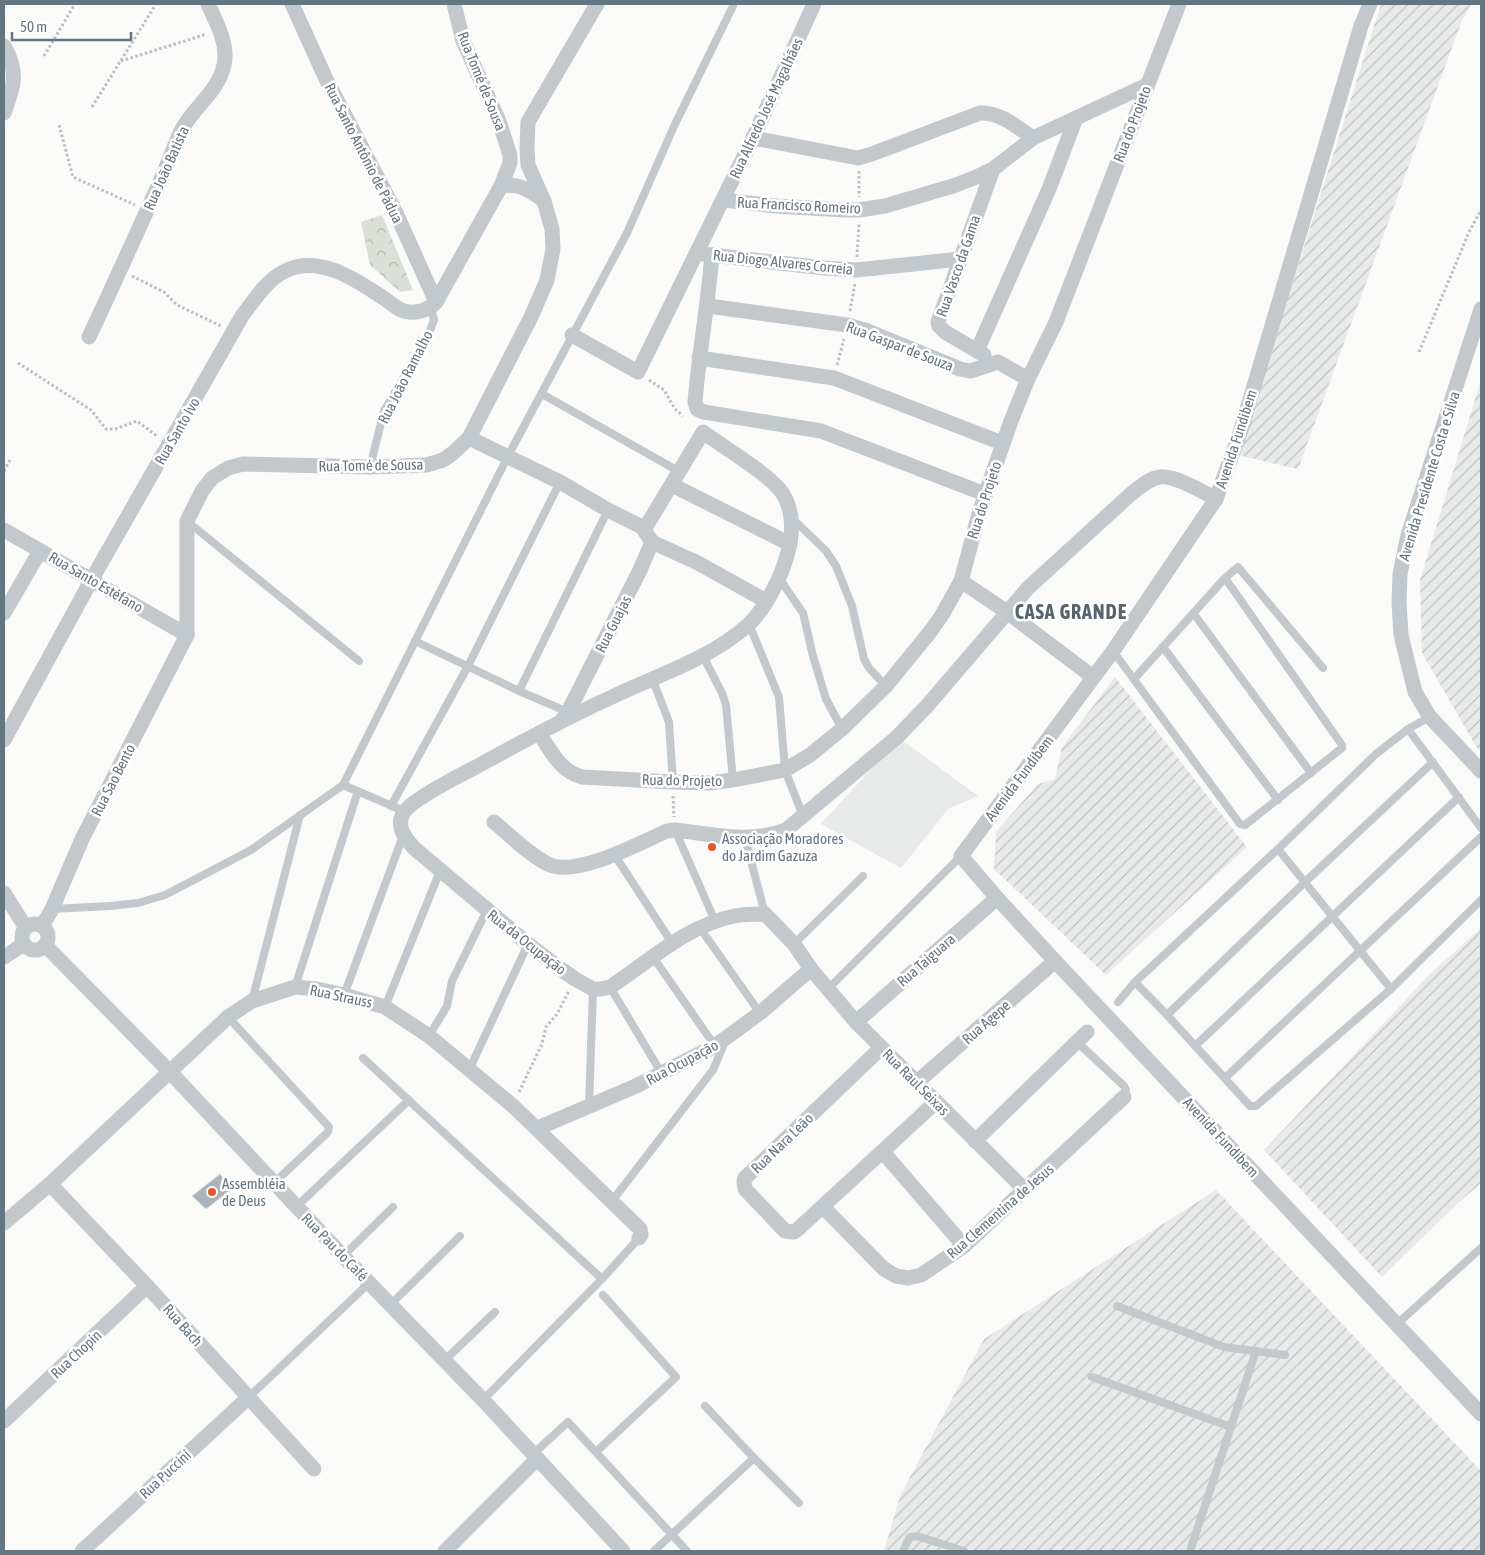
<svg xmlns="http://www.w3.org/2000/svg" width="1485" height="1555" font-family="'Asap Condensed',sans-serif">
	<defs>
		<pattern id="industrial-furrows" width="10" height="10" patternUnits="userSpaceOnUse" patternTransform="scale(1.25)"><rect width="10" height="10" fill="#e8e9e9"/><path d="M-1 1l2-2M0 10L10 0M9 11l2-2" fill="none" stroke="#c0c1c2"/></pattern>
		<pattern id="forest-crowns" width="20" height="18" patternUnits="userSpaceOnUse" patternTransform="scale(1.25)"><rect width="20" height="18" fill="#dadfd7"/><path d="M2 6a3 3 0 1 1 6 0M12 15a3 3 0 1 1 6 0" fill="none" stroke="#b4b9b4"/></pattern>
	</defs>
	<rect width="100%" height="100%" fill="#fafaf8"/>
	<!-- built -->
	<polygon fill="#e8e9e9" points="902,740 978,796 948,809 901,868 821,824 875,765"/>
	<!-- industrial -->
	<g fill="url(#industrial-furrows)">
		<polygon points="1381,4 1471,4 1461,23 1298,469 1238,455"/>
		<polygon points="1481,380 1481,751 1477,748 1422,653 1420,580"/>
		<polygon points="1115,677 1247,847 1106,975 994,869 996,832 1038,784 1055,779 1062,747"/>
		<polygon points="1481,928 1481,1183 1457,1204 1382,1277 1264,1150 1430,974"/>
		<polygon points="1216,1190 1481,1471 1481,1551 884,1551 900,1496 984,1339"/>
	</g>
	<!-- forest -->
	<polygon fill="url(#forest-crowns)" points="382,215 413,290 400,292 370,265 361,222"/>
	<!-- building -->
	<polygon fill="#aab3b9" stroke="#dcdcda" points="220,1174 232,1189 206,1209 192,1196"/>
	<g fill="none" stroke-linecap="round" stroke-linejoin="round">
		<!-- path -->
		<g stroke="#bbbfc2" stroke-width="3" stroke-dasharray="2.5 2.5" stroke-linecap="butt">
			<polyline points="44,56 75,4"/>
			<polyline points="121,61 207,34"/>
			<polyline points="92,107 156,4"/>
			<polyline points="59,125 73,177 135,205"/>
			<polyline points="859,171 859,197"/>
			<polyline points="857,257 859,223"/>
			<polyline points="132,276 164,292 177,305 221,326"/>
			<polyline points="850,311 855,283"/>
			<polyline points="1419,352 1469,232 1481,210"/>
			<polyline points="18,363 91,410 106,429 115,429 137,421 158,437"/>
			<polyline points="837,365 844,339"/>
			<polyline points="649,380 664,390 675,409 683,416"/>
			<polyline points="4,471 10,460"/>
			<polyline points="673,796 674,817"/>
			<polyline points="519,1092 542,1044 546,1027 557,1014 569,991"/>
		</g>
		<!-- service -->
		<g stroke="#c3c8cc" stroke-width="8">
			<polyline points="542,394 680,472"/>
			<polyline points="370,467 384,411 427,338 434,320 431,307"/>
			<polyline points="793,519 826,551 836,566 852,606 864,659 869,668 886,686"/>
			<polyline points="188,522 359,661"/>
			<polyline points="779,578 803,613 813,656 826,699 842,729"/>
			<polyline points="1194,614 1311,773"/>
			<polyline points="749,624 779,697 785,770 803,816"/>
			<polyline points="415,641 519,691 568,712"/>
			<polyline points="1163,647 1278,800"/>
			<polyline points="1113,651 1240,824 1245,825 1342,748 1342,745 1225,578"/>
			<polyline points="703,656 722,693 726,705 733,780"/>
			<polyline points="652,678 669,722 673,782"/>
			<polyline points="1134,679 1225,578 1238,567 1323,668"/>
			<polyline points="519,691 608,510"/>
			<polyline points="1408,729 1481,828"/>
			<polyline points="343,785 404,811"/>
			<polyline points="391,806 468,666 560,482"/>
			<polyline points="675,830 715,921"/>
			<polyline points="745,838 765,914"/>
			<polyline points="1278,849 1391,989"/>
			<polyline points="614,854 672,943"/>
			<polyline points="52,909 110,906 138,903 165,895 251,850 343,785 508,456 627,233 675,124 734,4"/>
			<polyline points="700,928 760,1013"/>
			<polyline points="794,944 863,876"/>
			<polyline points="653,957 715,1046"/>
			<polyline points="1135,982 1167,1015 1250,1106 1256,1106 1391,989 1481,900"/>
			<polyline points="295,987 358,791"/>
			<polyline points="610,987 662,1074"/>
			<polyline points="828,989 961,856"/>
			<polyline points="344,995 403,836"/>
			<polyline points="252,1001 300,815"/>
			<polyline points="1118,1002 1135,982 1278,849 1376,754 1408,729 1430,717"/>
			<polyline points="385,1007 440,871"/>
			<polyline points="1167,1015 1305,882 1433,762"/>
			<polyline points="228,1017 329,1127 328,1132 274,1183"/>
			<polyline points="429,1036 447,1006 452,981 487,910"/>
			<polyline points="1077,1042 1124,1086 1126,1090 1124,1097"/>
			<polyline points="1195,1046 1459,797"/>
			<polyline points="363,1058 602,1279"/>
			<polyline points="469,1070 528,944"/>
			<polyline points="1225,1078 1481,837"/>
			<polyline points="589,1106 593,989"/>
			<polyline points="612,1201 713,1070 725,1042"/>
			<polyline points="296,1207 409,1100"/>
			<polyline points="343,1256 393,1207"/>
			<polyline points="390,1305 460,1236"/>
			<polyline points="1117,1306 1224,1347 1285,1355"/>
			<polyline points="1397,1324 1481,1248"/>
			<polyline points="445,1360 495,1312"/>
			<polyline points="1092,1377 1231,1427"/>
			<polyline points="249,1397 369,1283"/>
			<polyline points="483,1400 602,1279 639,1238"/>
			<polyline points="596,1452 676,1377 603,1295"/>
			<polyline points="533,1454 568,1422 687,1551"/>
			<polyline points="754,1458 799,1503"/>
			<polyline points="654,1551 754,1458 705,1406"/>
			<polyline points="903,1551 910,1537 917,1536 964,1551"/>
			<polyline points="1190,1551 1256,1351"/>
		</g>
		<!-- minor -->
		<g stroke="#c3c8cc" stroke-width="15">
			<polyline points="292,4 326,79 396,213 436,302"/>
			<polyline points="1370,4 1361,26 1241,430 1216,499 1113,651 961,856 997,898 1055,961 1481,1414"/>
			<path d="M 4,46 C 19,72 14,86 4,113"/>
			<path d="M 753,138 L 858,158 L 872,154 L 980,113 C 1000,112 1017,127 1033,138"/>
			<path d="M 501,186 C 519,183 529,190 543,200"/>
			<polyline points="723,200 776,206 845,210 859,210 885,206 953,186 974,178 993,169 1033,138 1147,85"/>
			<polyline points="703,254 824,268 857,270 960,259"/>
			<path d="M 712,255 C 708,304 699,353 695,402 L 697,409 L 704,412 L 821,431 L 985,494"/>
			<polyline points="708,306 847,325 865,330 960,369 970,371 998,362 1028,379"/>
			<polyline points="1481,309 1408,535 1400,574 1399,603 1401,635 1415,692 1430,717 1481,771"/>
			<polyline points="572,335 638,372 753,138 814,4"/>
			<path d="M 89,337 C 113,286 136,235 159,184 C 167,167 173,148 181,131 C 193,107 218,93 224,65 C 229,45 216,22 208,4"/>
			<polyline points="977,351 1049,189 1076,118"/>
			<polyline points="984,355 945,332 939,326 938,322 993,169"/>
			<polyline points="699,358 834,378 1002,443"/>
			<path d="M 469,438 L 560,482 L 608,510 L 642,527 L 647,525 L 703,432 C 723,447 771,475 783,494 C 794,513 793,532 788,552 C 782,576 766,608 748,625 C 710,659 658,675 612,697 C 565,718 520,743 474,768 C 460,775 412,800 404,812 C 395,826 405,838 414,848 L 528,944 L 558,967 L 575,979 L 593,989 L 601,989 L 610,987 C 650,961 686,926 734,916 C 744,914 754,914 765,914 L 794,944 L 811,969 L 856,1022 L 1025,1190"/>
			<polyline points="672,485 790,544"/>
			<polyline points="4,530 187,635"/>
			<polyline points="652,542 698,563 766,601"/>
			<polyline points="961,581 1007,612 1093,677"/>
			<polyline points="4,613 40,551"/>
			<polyline points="562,720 568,712 640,570 652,542 642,527"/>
			<path d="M 539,733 C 551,751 560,771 582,777 L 673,782 L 709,783 L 733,780 L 785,770 L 810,755 L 842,729 L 886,686 L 930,632 L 942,615 L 961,581 L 980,510 L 1011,421 L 1028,379 L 1056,322 L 1179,4"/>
			<path d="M 4,740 L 92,579 L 242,316 C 255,299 267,279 287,270 C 320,255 356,280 382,297 C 388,301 395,307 401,310 C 413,315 428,311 436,302 L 501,186 L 510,163 L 510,155 L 499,121 L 463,41 L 454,4"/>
			<path d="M 494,822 C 511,836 528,854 548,864 C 575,878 640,843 667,831 L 675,830 C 711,834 751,844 786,830 L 896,738 L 927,706 L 1028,588 L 1132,493 C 1140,487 1150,478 1160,477 C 1175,475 1203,492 1216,499"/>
			<polyline points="4,893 26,928"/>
			<circle cx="35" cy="937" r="13"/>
			<polyline points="42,926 52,909 82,839 187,635 187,521 202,491 212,478 228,468 243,464 370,467 427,465 443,460 453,453 469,438 531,317 547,280 553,249 552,229 544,201 528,165 527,148 528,122 597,4"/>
			<polyline points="45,945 170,1072 343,1256 483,1400 623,1551"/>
			<polyline points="4,957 24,944"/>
			<polyline points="856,1022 997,898"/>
			<polyline points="881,1048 745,1178 744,1182 745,1189 785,1231 794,1232 798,1229 936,1102"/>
			<polyline points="916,1083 1055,961"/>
			<polyline points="538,1128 636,1086 715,1046 760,1013 811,969"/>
			<polyline points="975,1141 1087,1032"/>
			<polyline points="883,1152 964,1246"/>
			<polyline points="50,1184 147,1286 314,1469"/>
			<polyline points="823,1207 884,1269 896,1276 908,1278 921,1275 964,1246 1124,1097"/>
			<polyline points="4,1223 50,1184 228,1017 252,1001 295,987 317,989 344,995 385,1007 429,1036 513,1106 640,1229 641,1235 639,1238"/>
			<polyline points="4,1421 147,1286"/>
			<polyline points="82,1551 249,1397"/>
			<polyline points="445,1551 537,1459"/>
		</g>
	</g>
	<!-- markers -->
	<g fill="#e4572e" stroke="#fff" stroke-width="2">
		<circle cx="712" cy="847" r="5"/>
		<circle cx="212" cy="1192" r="5"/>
	</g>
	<g text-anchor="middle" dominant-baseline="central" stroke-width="5" stroke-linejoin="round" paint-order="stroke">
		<!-- street labels -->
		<g font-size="15" fill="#657683" stroke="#fff">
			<text transform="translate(482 81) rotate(68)">Rua Tomé de Sousa</text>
			<text transform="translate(766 108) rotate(-65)">Rua Alfredo José Magalhães</text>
			<text transform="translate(1132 124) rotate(-69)">Rua do Projeto</text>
			<text transform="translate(364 153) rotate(63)">Rua Santo Antônio de Pádua</text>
			<text transform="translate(166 168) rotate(-66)">Rua João Batista</text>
			<text transform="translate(799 205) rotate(3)">Rua Francisco Romeiro</text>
			<text transform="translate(783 262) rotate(6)">Rua Diogo Alvares Correia</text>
			<text transform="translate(958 266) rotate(-71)">Rua Vasco da Gama</text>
			<text transform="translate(900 346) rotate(21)">Rua Gaspar de Souza</text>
			<text transform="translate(405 377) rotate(-63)">Rua João Ramalho</text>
			<text transform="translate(177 431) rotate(-60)">Rua Santo Ivo</text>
			<text transform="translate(1236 439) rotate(-72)">Avenida Fundibem</text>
			<text transform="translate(371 465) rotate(-1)">Rua Tomé de Sousa</text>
			<text transform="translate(1429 476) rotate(-73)">Avenida Presidente Costa e Silva</text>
			<text transform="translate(984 500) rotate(-72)">Rua do Projeto</text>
			<text transform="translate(96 582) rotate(30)">Rua Santo Estéfano</text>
			<text transform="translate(613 624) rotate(-63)">Rua Guajas</text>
			<text transform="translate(1019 778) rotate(-53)">Avenida Fundibem</text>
			<text transform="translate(113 780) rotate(-63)">Rua Sao Bento</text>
			<text transform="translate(682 780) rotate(1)">Rua do Projeto</text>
			<text transform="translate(527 942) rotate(38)">Rua da Ocupação</text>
			<text transform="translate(926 960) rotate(-41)">Rua Taiguara</text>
			<text transform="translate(341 996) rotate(12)">Rua Strauss</text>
			<text transform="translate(986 1022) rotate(-41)">Rua Agepe</text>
			<text transform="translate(682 1062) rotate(-28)">Rua Ocupação</text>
			<text transform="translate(916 1082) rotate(45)">Rua Raul Seixas</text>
			<text transform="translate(1221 1137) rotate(47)">Avenida Fundibem</text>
			<text transform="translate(782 1143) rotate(-44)">Rua Nara Leão</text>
			<text transform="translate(1000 1211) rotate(-41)">Rua Clementina de Jesus</text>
			<text transform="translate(335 1247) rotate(46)">Rua Pau do Café</text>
			<text transform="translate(183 1325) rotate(48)">Rua Bach</text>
			<text transform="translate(76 1354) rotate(-43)">Rua Chopin</text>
			<text transform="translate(165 1474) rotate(-43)">Rua Puccini</text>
		</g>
		<!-- poi labels -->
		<g font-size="15" fill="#657683" stroke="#fff" text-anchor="start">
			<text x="722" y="838">Associação Moradores<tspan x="722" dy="17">do Jardim Gazuza</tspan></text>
			<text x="222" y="1183">Assembléia<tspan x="222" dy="17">de Deus</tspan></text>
		</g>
		<!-- district labels -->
		<g font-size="20" font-weight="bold" letter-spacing="1" fill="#57646e" stroke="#fff">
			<text x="1071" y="611">CASA GRANDE</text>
		</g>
	</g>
	<!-- border -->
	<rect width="1485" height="1555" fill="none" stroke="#657683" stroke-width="10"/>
	<!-- scale -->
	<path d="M12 32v8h119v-8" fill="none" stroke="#657683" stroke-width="2.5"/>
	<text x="20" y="32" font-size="15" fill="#657683" stroke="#ffffff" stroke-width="4" paint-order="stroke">50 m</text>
</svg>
